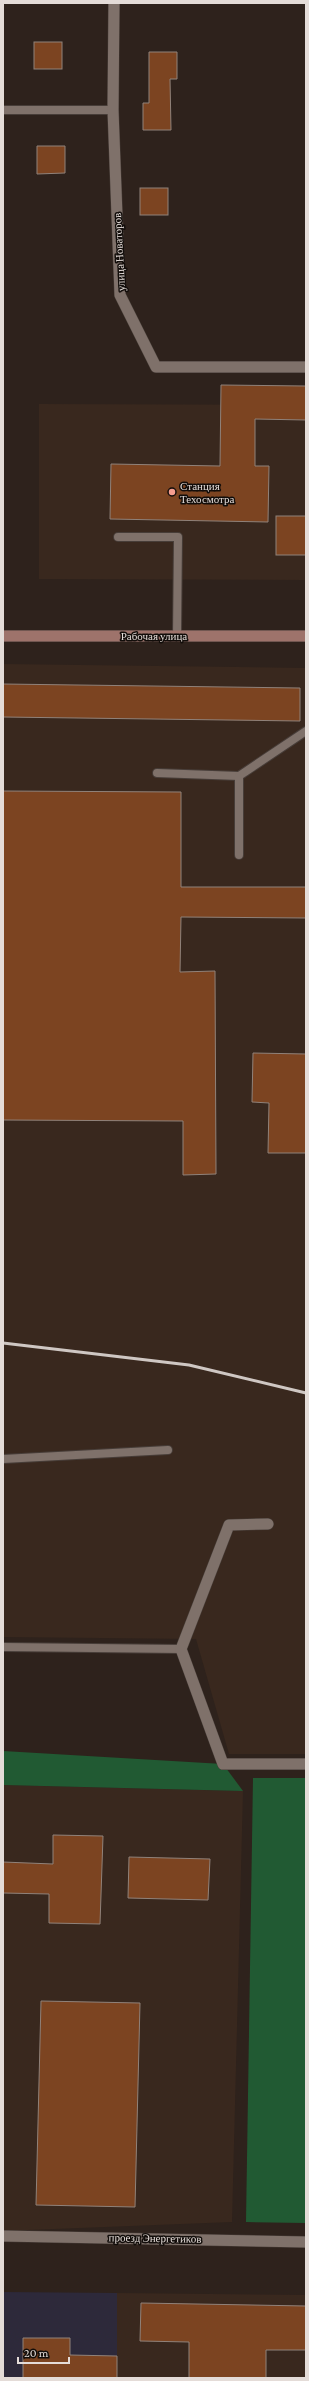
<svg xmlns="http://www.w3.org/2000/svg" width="309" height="2381" font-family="'Crimson Pro',serif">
	<rect width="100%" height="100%" fill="#2e221c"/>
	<!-- commercial -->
	<polygon fill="#2d293a" points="3,2292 117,2293 117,2378 3,2378"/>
	<!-- built -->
	<g fill="#39281e">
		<polygon points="39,404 306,405 306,580 39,579"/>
		<polygon points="3,664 306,668 306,1754 229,1754 196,1639 3,1637"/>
		<polygon points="3,1785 243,1791 232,2222 3,2231"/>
		<polygon points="117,2293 306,2295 306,2378 117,2378"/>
	</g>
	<!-- green -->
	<g fill="#215a33">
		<polygon points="3,1751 223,1764 243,1791 3,1785"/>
		<polygon points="253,1778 306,1778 306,2223 246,2222"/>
	</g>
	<!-- building -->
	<g fill="#7c4421" stroke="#90827a">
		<rect x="34" y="42" width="28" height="27"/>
		<polygon points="149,52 177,52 177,79 170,79 171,130 143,130 143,103 149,103"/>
		<polygon points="37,146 65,146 65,173 37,174"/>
		<rect x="140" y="188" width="28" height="27"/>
		<polygon points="221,385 306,386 306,420 255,419 255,466 269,466 268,522 110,519 111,464 220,466"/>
		<rect x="276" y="516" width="30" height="39"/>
		<polygon points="3,684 300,688 300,721 3,717"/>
		<polygon points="3,791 181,792 181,887 306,887 306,918 181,917 180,972 215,971 216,1174 183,1175 183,1121 3,1120"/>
		<polygon points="253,1053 306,1054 306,1153 268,1153 269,1103 252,1102"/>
		<polygon points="53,1835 103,1836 100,1924 49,1923 49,1894 3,1893 3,1862 53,1864"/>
		<polygon points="129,1857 210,1859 208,1900 128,1898"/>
		<polygon points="41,2001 140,2003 135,2207 36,2205"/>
		<polygon points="141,2303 306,2306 306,2350 266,2350 266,2378 189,2378 189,2342 140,2341"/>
		<polygon points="23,2338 70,2338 70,2355 117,2356 117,2378 23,2378"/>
	</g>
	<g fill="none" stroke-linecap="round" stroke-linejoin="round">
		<!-- service casing -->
		<g stroke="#473d38" stroke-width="10">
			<g id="service">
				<polyline points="3,110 113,110"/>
				<polyline points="118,537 178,537 177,636"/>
				<polyline points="157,773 239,776"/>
				<polyline points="239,855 239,776 306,731"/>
				<polyline points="3,1459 168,1450"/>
				<polyline points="3,1647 181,1649"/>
			</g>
		</g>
		<!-- minor casing -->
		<g stroke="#473d38" stroke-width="12">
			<g id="minor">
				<polyline points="114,3 113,110 120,295 156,367 306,367"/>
				<polyline points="268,1524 229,1525 181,1649 223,1764 306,1764"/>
			</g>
		</g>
		<!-- tertiary casing -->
		<g stroke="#473d38" stroke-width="12">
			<polyline id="tertiary" points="3,2236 306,2242"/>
		</g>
		<!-- secondary casing -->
		<g stroke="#473d38" stroke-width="12">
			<polyline id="secondary" points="3,636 306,636"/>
		</g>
		<!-- service -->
		<use href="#service" stroke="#7f716a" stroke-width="8"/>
		<!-- minor -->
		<use href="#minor" stroke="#7f716a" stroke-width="11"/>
		<!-- tertiary -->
		<use href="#tertiary" stroke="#7f716a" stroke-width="11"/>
		<!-- secondary -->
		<use href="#secondary" stroke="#9e736b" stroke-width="11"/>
		<!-- rail -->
		<polyline stroke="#cfc7c3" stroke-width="3" points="3,1343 189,1365 306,1393"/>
	</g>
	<!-- markers -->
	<circle fill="#f59d8f" stroke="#120d0a" stroke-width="1.5" cx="172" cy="492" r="4"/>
	<g text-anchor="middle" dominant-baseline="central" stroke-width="3" stroke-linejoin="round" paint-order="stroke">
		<!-- street labels -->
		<g font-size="11" fill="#e4dcd8" stroke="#120d0a">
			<text transform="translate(119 252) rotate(-93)">улица Новаторов</text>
			<text x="154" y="636">Рабочая улица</text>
			<text transform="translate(155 2238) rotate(1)">проезд Энергетиков</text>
		</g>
		<!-- poi labels -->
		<g font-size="11" fill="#e4dcd8" stroke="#120d0a" text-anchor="start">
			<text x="180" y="486">Станция<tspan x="180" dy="13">Техосмотра</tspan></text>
		</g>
	</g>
	<!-- border -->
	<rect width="309" height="2381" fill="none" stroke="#e4dcd8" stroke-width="8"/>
	<!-- scale -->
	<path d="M18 2357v6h51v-6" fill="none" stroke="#e4dcd8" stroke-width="2"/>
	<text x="24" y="2357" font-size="12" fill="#e4dcd8" stroke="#120d0a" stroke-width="3" paint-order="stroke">20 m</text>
</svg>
